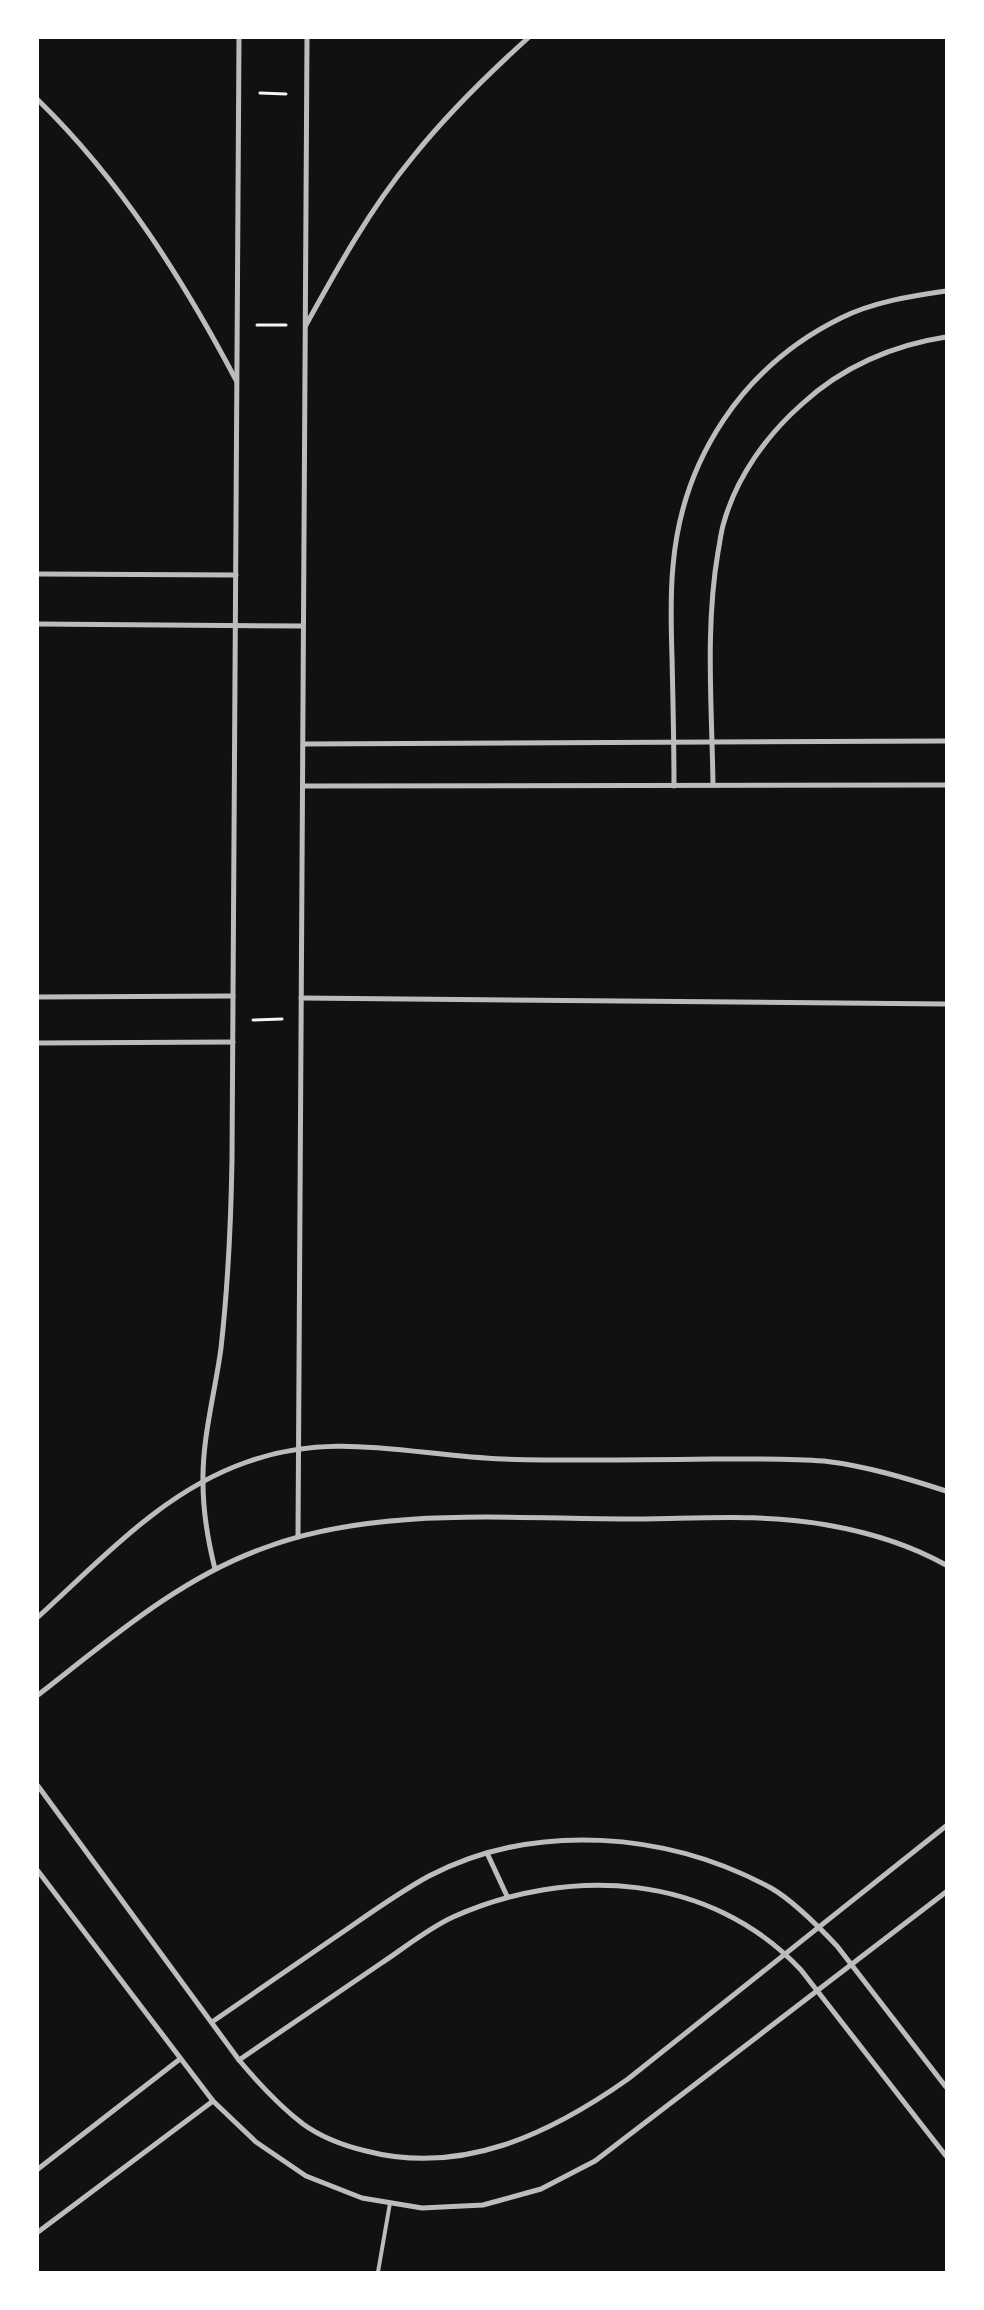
<svg xmlns="http://www.w3.org/2000/svg" width="984" height="2310" font-family="Ubuntu,sans-serif">
	<rect width="100%" height="100%" fill="#111"/>
	<g fill="none" stroke-linecap="round" stroke-linejoin="round">
		<!-- path -->
		<g stroke="#f5f5f5" stroke-width="3">
			<polyline points="260,93 286,94"/>
			<polyline points="257,325 286,325"/>
			<polyline points="253,1020 282,1019"/>
		</g>
		<!-- service -->
		<polyline stroke="#bcbcbc" stroke-width="4" points="378,2272 390,2203"/>
		<!-- minor -->
		<g stroke="#bcbcbc" stroke-width="5">
			<path d="M 38,100 C 121,181 182,278 236,380"/>
			<path d="M 306,325 C 338,267 370,209 412,158 C 447,114 487,75 528,38"/>
			<polyline points="38,574 236,575"/>
			<polyline points="38,624 303,626"/>
			<polyline points="303,744 946,741"/>
			<path d="M 713,785 C 712,708 705,628 718,552 C 720,542 721,531 724,522 C 737,476 767,435 802,404 C 842,367 893,345 946,337"/>
			<polyline points="303,786 946,785"/>
			<path d="M 674,786 C 674,743 673,700 672,657 C 671,627 670,596 673,566 C 682,459 743,366 841,318 C 873,302 911,296 946,291"/>
			<polyline points="38,997 233,996"/>
			<polyline points="301,998 946,1004"/>
			<polyline points="38,1043 233,1042"/>
			<polyline points="298,1537 307,38"/>
			<path d="M 215,1569 C 208,1541 203,1512 203,1483 C 202,1438 215,1393 221,1348 C 228,1285 231,1222 232,1159 L 239,38"/>
			<path d="M 38,1617 C 102,1559 163,1491 247,1462 C 334,1430 414,1456 503,1459 C 572,1461 642,1460 712,1459 C 749,1459 787,1458 824,1461 C 866,1466 906,1478 946,1491"/>
			<path d="M 38,1695 C 109,1640 178,1579 264,1548 C 375,1506 512,1519 629,1519 C 694,1519 763,1513 827,1525 C 868,1532 910,1545 946,1565"/>
			<path d="M 38,1786 L 239,2060 C 259,2084 278,2105 303,2124 C 321,2137 345,2146 366,2151 C 462,2176 550,2134 628,2079 L 946,1826"/>
			<polyline points="487,1853 507,1896"/>
			<polyline points="38,1871 213,2101 256,2142 306,2176 362,2198 422,2208 483,2205 541,2189 595,2161 946,1892"/>
			<path d="M 212,2022 C 252,1994 293,1966 334,1938 C 365,1917 396,1894 429,1876 C 535,1821 668,1832 771,1888 C 792,1900 820,1928 837,1946 L 946,2087"/>
			<path d="M 239,2060 C 286,2028 333,1996 380,1964 C 403,1949 427,1929 453,1917 C 570,1865 710,1873 801,1970 L 946,2156"/>
			<polyline points="38,2169 180,2059"/>
			<polyline points="38,2232 213,2101"/>
		</g>
	</g>
	<!-- border -->
	<rect width="984" height="2310" fill="none" stroke="#ffffff" stroke-width="78"/>
</svg>
